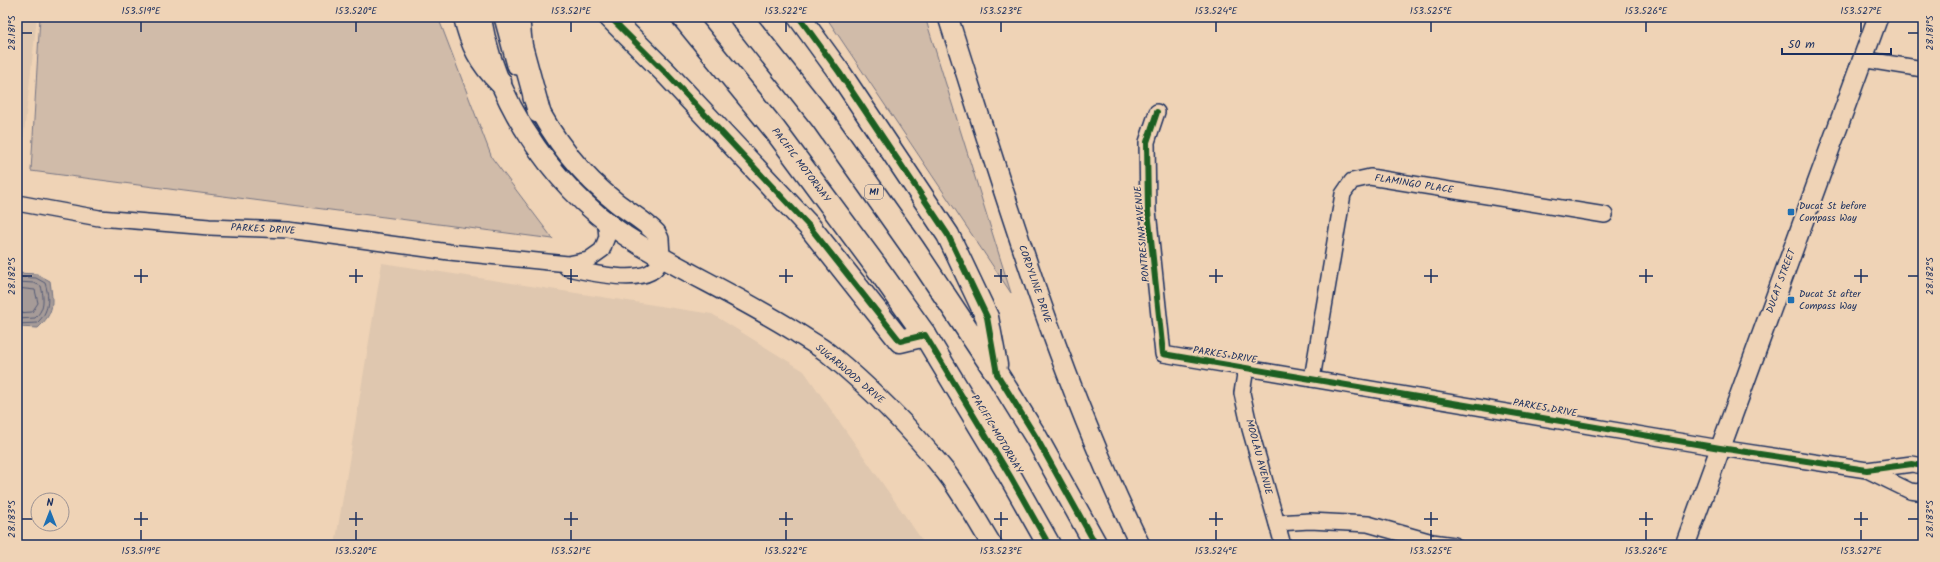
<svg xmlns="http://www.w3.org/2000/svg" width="1940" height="562" font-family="Kalam,sans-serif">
	<rect width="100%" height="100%" fill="#efd3b6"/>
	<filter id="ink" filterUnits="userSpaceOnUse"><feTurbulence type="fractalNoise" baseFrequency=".025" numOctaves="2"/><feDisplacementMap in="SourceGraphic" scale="8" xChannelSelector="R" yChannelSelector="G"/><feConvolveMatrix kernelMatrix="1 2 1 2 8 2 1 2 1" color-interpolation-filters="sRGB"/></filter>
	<g filter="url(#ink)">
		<!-- built -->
		<g fill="#dfc7af">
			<polygon points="17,17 37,17 22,151 17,150"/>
			<polygon points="382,263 712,314 804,371 922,540 912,545 335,545"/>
		</g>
		<!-- green -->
		<g fill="#d0bba9" stroke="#767584">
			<polygon points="40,17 438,17 492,158 553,239 31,171"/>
			<polygon points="826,17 925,17 1011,293"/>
		</g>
		<!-- water -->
		<path fill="#a69b98" stroke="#6e7081" d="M 17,273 L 37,274 L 50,281 C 53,303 55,312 38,328 L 17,327 Z"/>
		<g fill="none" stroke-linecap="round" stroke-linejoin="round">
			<!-- shore -->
			<g stroke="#535a75" stroke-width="1">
				<path d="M 17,277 L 36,278 L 45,283 C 50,299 49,312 37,323 L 17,324"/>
				<path d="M 17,282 L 34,283 L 41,286 C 44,298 45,309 35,318 L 17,319"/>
				<polyline points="17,288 35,290 38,303 32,312 17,313"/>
			</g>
			<!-- minor casing -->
			<g stroke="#1b2f5e" stroke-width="18">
				<g id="minor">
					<polyline points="1861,59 1923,69"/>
					<polyline points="1157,112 1147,142 1148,211 1163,354 1720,448 1867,470 1912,464 1923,466"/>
					<polyline points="17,203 99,218 209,227 288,230 449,252 568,264 588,260 602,250 607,237 606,227 602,217"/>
					<path d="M 567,268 C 588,272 660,291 660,256"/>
					<polyline points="1246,368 1242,393 1250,429 1283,545"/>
					<polyline points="1312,379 1343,194 1352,181 1370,177 1605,215"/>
					<polyline points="1867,470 1910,491 1917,492 1923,490"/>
					<polyline points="1277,523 1310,521 1368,524 1432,542 1454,545"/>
				</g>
			</g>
			<!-- tertiary casing -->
			<g stroke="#1b2f5e" stroke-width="22">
				<g id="tertiary">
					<path d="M 481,17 C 497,109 560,197 640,245 C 691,275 745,300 796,332 C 806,339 818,345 828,353 C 871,388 910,428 945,471 C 963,494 977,521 992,545"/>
					<polyline points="504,17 517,65"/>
					<path d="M 948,17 C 1005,195 1058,376 1140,545"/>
					<path d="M 533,98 C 552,138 582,176 617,203 C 630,213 645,221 656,233 L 659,239 L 660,256"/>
					<polyline points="1685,545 1878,17"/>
				</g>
			</g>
			<!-- motorway casing -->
			<g stroke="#1b2f5e" stroke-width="25">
				<g id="motorway">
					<path d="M 465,17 C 471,44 481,63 500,82"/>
					<polyline points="518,17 521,46 539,112"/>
					<polyline points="610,17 665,72 809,226 900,341 925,335"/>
					<polyline points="683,17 775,130 878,269 925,335 1010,476 1049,545"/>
					<polyline points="741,17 822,119 913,248 997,374 1036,437 1096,545"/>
					<polyline points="799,17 839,72 948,235 987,317 996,365"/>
				</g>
			</g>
			<!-- minor -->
			<use href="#minor" stroke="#efd3b6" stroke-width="15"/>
			<!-- tertiary -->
			<use href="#tertiary" stroke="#efd3b6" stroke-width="19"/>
			<!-- motorway -->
			<use href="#motorway" stroke="#efd3b6" stroke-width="22"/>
			<!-- cycleway casing -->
			<g stroke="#efd3b6" stroke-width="8">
				<g id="cycleway">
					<polyline points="610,17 665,72 809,226 900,341 925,335 1010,476 1049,545"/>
					<polyline points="799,17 839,72 948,235 987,317 997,374 1036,437 1096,545"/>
					<polyline points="1157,112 1147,142 1148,211 1163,354 1720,448 1867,470 1912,464 1923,466"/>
				</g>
			</g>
			<!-- cycleway -->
			<use href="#cycleway" stroke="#1b5e20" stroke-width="6"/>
		</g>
	</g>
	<!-- ticks -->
	<path fill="none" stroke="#1b2f5e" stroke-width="1.5" d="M 141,22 L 141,32M 356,22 L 356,32M 571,22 L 571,32M 786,22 L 786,32M 1001,22 L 1001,32M 1216,22 L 1216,32M 1431,22 L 1431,32M 1646,22 L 1646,32M 1861,22 L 1861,32M 22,33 L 32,33M 1908,33 L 1918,33M 141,269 L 141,283M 356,269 L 356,283M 571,269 L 571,283M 786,269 L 786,283M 1001,269 L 1001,283M 1216,269 L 1216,283M 1431,269 L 1431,283M 1646,269 L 1646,283M 1861,269 L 1861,283M 22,276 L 32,276M 134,276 L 148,276M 349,276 L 363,276M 564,276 L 578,276M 779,276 L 793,276M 994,276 L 1008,276M 1209,276 L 1223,276M 1424,276 L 1438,276M 1639,276 L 1653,276M 1854,276 L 1868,276M 1908,276 L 1918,276M 141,512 L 141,526M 356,512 L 356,526M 571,512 L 571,526M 786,512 L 786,526M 1001,512 L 1001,526M 1216,512 L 1216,526M 1431,512 L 1431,526M 1646,512 L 1646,526M 1861,512 L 1861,526M 22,519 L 32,519M 134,519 L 148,519M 349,519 L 363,519M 564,519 L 578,519M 779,519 L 793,519M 994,519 L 1008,519M 1209,519 L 1223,519M 1424,519 L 1438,519M 1639,519 L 1653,519M 1854,519 L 1868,519M 1908,519 L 1918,519M 141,530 L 141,540M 356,530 L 356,540M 571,530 L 571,540M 786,530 L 786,540M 1001,530 L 1001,540M 1216,530 L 1216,540M 1431,530 L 1431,540M 1646,530 L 1646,540M 1861,530 L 1861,540"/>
	<!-- markers -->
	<g fill="#1f6fb2" stroke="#efd3b6" stroke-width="1.5">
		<rect x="1787" y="208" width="8" height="8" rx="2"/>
		<rect x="1787" y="296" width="8" height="8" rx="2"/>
	</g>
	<g text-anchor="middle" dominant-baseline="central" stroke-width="3.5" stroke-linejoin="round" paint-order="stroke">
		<!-- shield labels -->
		<rect fill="#efd3b6" stroke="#5b6078" stroke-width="1" x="865" y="185" width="18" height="14" rx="3"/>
		<g font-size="9" font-weight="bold" fill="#1b2f5e">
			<text x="874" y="192">M1</text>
		</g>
		<!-- street labels -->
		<g font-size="10" fill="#1b2f5e" stroke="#efd3b6">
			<text transform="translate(801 165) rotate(53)">PACIFIC MOTORWAY</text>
			<text transform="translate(1414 184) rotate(9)">FLAMINGO PLACE</text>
			<text transform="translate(263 229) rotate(3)">PARKES DRIVE</text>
			<text transform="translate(1142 234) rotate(-95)">PONTRESINA AVENUE</text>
			<text transform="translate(1781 281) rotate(-70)">DUCAT STREET</text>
			<text transform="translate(1035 284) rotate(71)">CORDYLINE DRIVE</text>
			<text transform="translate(1225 355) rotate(9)">PARKES DRIVE</text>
			<text transform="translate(850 374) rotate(40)">SUGARWOOD DRIVE</text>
			<text transform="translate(1545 408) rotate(10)">PARKES DRIVE</text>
			<text transform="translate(997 434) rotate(59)">PACIFIC MOTORWAY</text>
			<text transform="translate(1259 457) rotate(75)">MOOLAU AVENUE</text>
		</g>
		<!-- poi labels -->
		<g font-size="10" fill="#1b2f5e" stroke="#efd3b6" text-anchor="start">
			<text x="1799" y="206">Ducat St before<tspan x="1799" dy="12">Compass Way</tspan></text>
			<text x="1799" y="294">Ducat St after<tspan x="1799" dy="12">Compass Way</tspan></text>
		</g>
	</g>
	<!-- margin -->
	<rect width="1940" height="562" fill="none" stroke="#efd3b6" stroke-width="44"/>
	<!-- north arrow -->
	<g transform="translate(50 512)"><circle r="19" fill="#efd3b6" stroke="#9a9193"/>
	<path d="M0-3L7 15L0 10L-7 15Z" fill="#1f6fb2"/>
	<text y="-6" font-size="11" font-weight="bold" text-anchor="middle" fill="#1b2f5e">N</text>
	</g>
	<!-- scale -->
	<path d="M1782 48v6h109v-6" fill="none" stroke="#1b2f5e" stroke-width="2"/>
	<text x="1788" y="48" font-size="12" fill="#1b2f5e" stroke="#efd3b6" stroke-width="3" paint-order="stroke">50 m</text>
	<rect x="22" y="22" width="1896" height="518" fill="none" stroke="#1b2f5e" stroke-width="1.5"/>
	<g font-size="10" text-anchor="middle" fill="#1b2f5e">
		<text x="141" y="14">153.519°E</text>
		<text x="356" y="14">153.520°E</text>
		<text x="571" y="14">153.521°E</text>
		<text x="786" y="14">153.522°E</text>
		<text x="1001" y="14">153.523°E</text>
		<text x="1216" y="14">153.524°E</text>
		<text x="1431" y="14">153.525°E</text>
		<text x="1646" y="14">153.526°E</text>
		<text x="1861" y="14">153.527°E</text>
		<text transform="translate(11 33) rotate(-90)" y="4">28.181°S</text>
		<text transform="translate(1929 33) rotate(-90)" y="4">28.181°S</text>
		<text transform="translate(11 276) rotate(-90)" y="4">28.182°S</text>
		<text transform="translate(1929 276) rotate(-90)" y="4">28.182°S</text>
		<text transform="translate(11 519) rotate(-90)" y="4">28.183°S</text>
		<text transform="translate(1929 519) rotate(-90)" y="4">28.183°S</text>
		<text x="141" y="554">153.519°E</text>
		<text x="356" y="554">153.520°E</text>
		<text x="571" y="554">153.521°E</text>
		<text x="786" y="554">153.522°E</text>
		<text x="1001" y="554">153.523°E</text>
		<text x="1216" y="554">153.524°E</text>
		<text x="1431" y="554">153.525°E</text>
		<text x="1646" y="554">153.526°E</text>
		<text x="1861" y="554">153.527°E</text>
	</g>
</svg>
